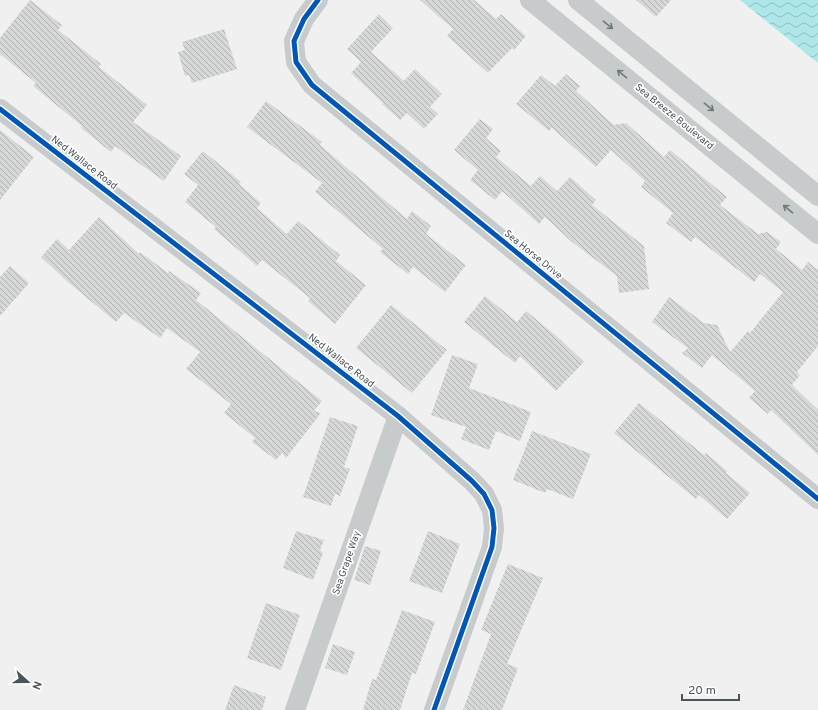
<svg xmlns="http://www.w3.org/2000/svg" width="818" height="710" font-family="Overpass,sans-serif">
	<defs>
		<pattern id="water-waves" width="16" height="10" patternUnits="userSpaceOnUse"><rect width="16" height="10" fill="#aee7e8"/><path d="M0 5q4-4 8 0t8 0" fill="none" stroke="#90bebf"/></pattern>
		<pattern id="building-back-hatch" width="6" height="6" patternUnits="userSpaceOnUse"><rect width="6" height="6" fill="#d6d8d8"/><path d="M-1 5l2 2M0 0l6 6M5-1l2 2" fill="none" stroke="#b0b2b2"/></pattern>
	</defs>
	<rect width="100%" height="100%" fill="#f0f0f0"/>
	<!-- water -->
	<polygon fill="url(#water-waves)" points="740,0 818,0 818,63"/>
	<!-- building -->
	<g fill="url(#building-back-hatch)">
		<polygon points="30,0 62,25 58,30 101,64 99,67 147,105 133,122 181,156 164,181 115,146 111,152 81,128 82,126 33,86 36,83 0,54 0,38"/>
		<polygon points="420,0 474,0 496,19 501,14 526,36 514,50 512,48 488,73 447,36 453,29"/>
		<polygon points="636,0 671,0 656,17"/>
		<polygon points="379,14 393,28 371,52 404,81 415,69 442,94 430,107 438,114 424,129 407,113 400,120 382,104 383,103 351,73 361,62 347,49"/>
		<polygon points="224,29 237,69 192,83 189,75 185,76 178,52 185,50 182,42"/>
		<polygon points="566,74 580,86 576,91 614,125 626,123 664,157 670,150 727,197 720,205 758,234 767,232 781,242 776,249 802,270 808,262 818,270 818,346 797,372 800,375 792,385 818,410 818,455 771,410 768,414 749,398 755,391 712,355 702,368 682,353 688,348 652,322 669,297 704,323 717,325 730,352 748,331 750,333 783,292 760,274 754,282 695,237 691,242 666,223 673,213 641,187 645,181 611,150 596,167 552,128 549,131 516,104 541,75 555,86"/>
		<polygon points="266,101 322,142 320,145 407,219 412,211 431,226 426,234 466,265 445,292 413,267 408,274 380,252 383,249 315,192 322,183 247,127"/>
		<polygon points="480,119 493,129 486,138 501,151 496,157 531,186 540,176 557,191 570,177 596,200 592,205 644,246 649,289 619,293 617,276 572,242 545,217 539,224 502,191 495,200 470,180 478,170 454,150"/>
		<polygon points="0,130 34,157 0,200"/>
		<polygon points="203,151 241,182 239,184 261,203 257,208 287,234 298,221 340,255 336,261 366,285 335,324 308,301 310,298 262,260 257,266 214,229 216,227 185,202 198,185 184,174"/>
		<polygon points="99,217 139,254 140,252 168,273 169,271 201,293 196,300 322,401 314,411 321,413 286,458 282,453 276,460 252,442 255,438 224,413 231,404 186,369 200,352 167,328 160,338 124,313 116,322 69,283 41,257 57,239 69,250"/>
		<polygon points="10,266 29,283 0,316 0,277"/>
		<polygon points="485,296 517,322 526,311 560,339 584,362 556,391 520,356 515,363 464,322"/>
		<polygon points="391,305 447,350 412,393 356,348"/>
		<polygon points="452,355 478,364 469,388 531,412 520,441 496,431 489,450 461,439 466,427 431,415"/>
		<polygon points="639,403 704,455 706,453 727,471 726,473 750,493 727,519 699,495 696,499 614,433"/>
		<polygon points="330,417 358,426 344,467 350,469 340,496 335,494 331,506 303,497"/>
		<polygon points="532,431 591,454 573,499 547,489 545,493 513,480"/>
		<polygon points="296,531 324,540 320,550 323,553 313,580 283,568"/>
		<polygon points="428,531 460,544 442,593 409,581"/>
		<polygon points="365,546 381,551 370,585 354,580"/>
		<polygon points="508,564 543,578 507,664 518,668 502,710 463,710 491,634 481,630"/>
		<polygon points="266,603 300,615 281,670 247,658"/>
		<polygon points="402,610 435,622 416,674 412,673 400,710 363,710 372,679 376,680"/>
		<polygon points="333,644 355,652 347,675 325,668"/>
		<polygon points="234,685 266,697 262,710 225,710"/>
	</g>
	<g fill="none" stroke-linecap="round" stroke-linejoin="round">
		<!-- street -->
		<g stroke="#c7cbcc" stroke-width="20">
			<polyline points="318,0 304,19 294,41 296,62 312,85 818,499"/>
			<polyline points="530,0 818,234"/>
			<polyline points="578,0 818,196"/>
			<polyline points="0,109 398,416 472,481 484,494 492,510 494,528 492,547 434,710"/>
			<polyline points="295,710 398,416"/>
		</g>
		<!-- cycleway casing -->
		<g stroke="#fff" stroke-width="8">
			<g id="cycleway">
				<polyline points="318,0 304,19 294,41 296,62 312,85 818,499"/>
				<polyline points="0,109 398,416 472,481 484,494 492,510 494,528 492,547 434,710"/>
			</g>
		</g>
		<!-- cycleway -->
		<use href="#cycleway" stroke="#0057b8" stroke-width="5"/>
	</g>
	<!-- one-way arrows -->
	<defs><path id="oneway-shaft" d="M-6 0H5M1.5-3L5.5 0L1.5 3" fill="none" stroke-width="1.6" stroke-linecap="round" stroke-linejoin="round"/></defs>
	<g stroke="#6e787d">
		<use href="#oneway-shaft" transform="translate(608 25) rotate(39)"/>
		<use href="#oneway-shaft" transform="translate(622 74) rotate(-141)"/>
		<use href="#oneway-shaft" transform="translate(709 107) rotate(39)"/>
		<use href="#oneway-shaft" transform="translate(788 209) rotate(-141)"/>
	</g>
	<g text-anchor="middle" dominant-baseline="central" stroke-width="3.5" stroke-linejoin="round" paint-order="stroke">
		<!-- street labels -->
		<g font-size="10" fill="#48555b" stroke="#fff">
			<text transform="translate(674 117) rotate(39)">Sea Breeze Boulevard</text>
			<text transform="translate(84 163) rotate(38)">Ned Wallace Road</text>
			<text transform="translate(533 255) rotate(39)">Sea Horse Drive</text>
			<text transform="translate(341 361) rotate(38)">Ned Wallace Road</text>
			<text transform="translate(347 563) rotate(-71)">Sea Grape Way</text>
		</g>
	</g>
	<!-- north arrow -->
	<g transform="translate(28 682) rotate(111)" stroke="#ffffff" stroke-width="3" paint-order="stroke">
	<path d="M0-3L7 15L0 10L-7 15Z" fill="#48555b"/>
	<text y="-6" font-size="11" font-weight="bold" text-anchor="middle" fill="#48555b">N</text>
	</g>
	<!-- scale -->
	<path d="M682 694v6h57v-6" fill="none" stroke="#48555b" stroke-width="2"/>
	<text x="688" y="694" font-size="12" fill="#48555b" stroke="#ffffff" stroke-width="3" paint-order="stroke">20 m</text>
</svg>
